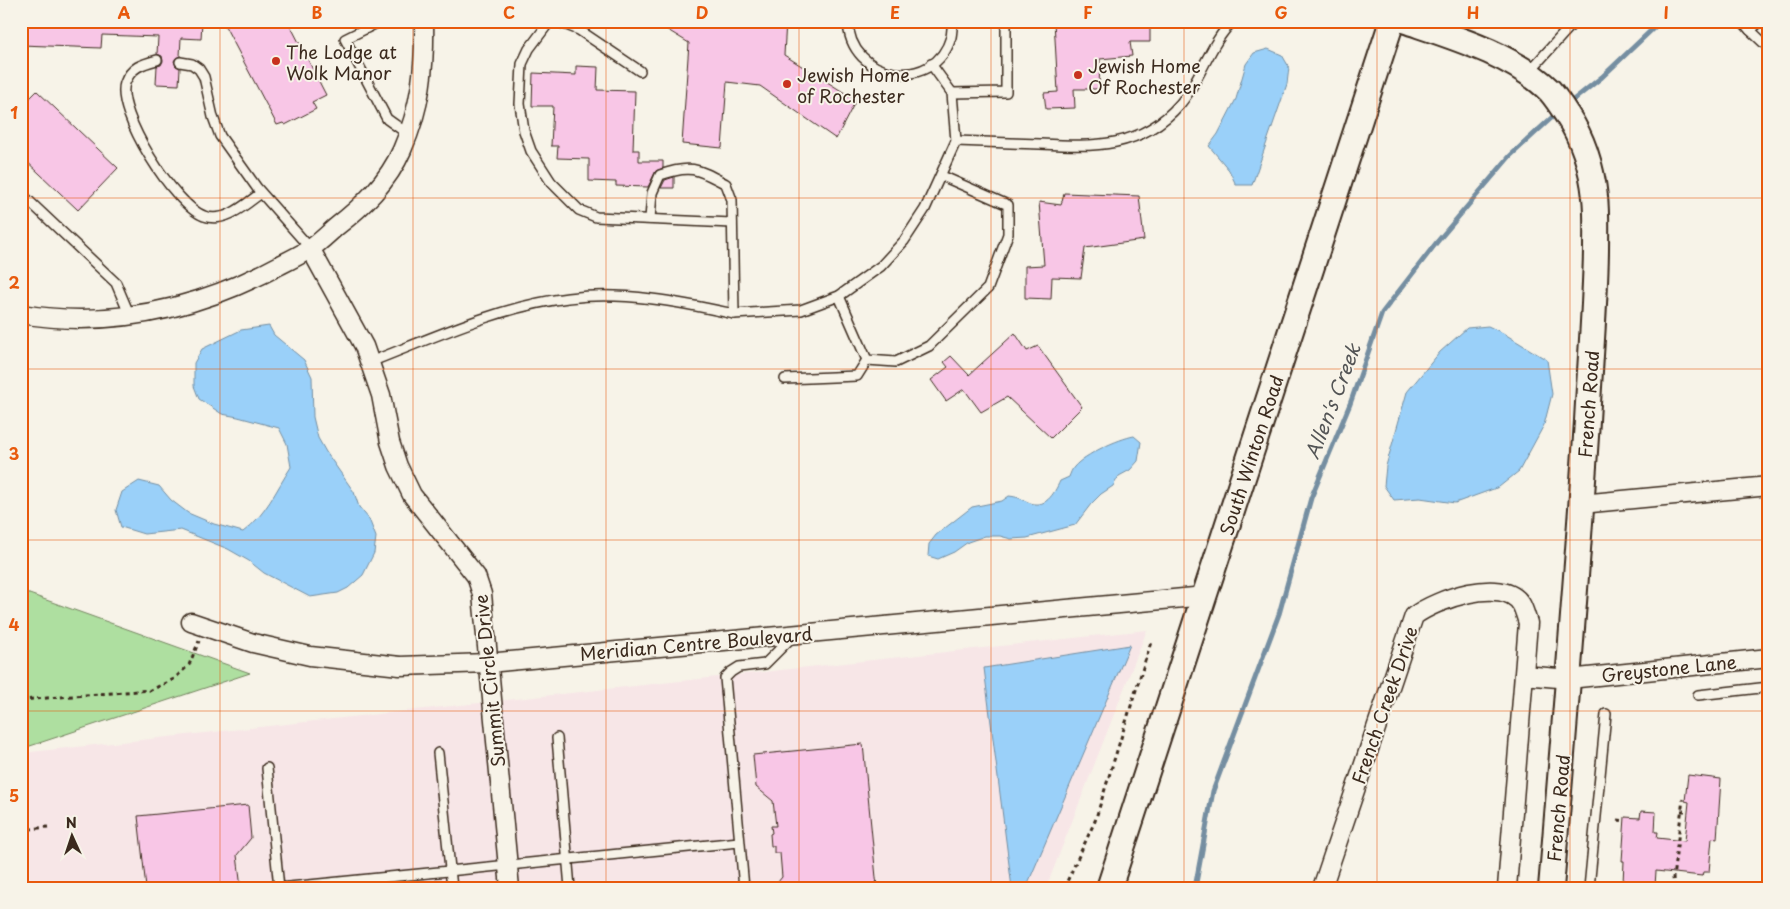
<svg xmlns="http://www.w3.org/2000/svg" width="1790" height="909" font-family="'Playpen Sans',sans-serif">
	<rect width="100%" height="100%" fill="#f7f3e8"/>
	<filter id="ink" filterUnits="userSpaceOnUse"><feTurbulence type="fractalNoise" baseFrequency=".02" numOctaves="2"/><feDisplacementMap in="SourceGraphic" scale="10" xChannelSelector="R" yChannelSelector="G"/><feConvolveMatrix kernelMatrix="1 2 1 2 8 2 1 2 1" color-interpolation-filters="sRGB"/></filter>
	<g filter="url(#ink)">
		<!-- built -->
		<polygon fill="#f7e6e7" points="1147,630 1046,888 22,888 21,753"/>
		<!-- green -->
		<polygon fill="#aedfa0" stroke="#74845f" points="21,591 250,673 21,749"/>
		<!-- water -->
		<g fill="#9ad0f9" stroke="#748ea1">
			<polygon points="1268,49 1282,55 1289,67 1287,84 1252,185 1236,185 1229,170 1209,146 1218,134 1236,99 1246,64 1254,53"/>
			<path d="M 269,326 L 274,335 L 304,360 L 312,377 L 313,417 L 318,438 L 326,452 L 354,492 L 359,507 L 369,519 L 376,537 L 374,553 L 363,575 L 348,588 L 338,593 L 310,597 L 264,573 L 249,561 L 228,549 L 181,530 L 144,534 L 121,527 L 116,510 L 122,492 L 139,481 L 159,486 L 171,500 L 188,513 L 214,524 L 243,532 C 266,515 276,490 291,467 L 287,444 L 279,428 L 238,417 L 222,414 L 199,399 L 194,386 L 194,363 L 202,349 L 241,330 Z"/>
			<polygon points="1488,326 1503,333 1547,360 1552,394 1544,425 1519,471 1499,487 1455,503 1420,498 1394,500 1384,486 1386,466 1407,392 1440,352 1467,328"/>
			<path d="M 1134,436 L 1141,442 L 1138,461 L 1130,470 L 1119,476 L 1113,486 L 1101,494 L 1091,504 L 1075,525 L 1027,538 L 1011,539 L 1000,536 L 985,536 L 968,542 L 954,552 L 938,559 L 928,556 L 929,544 L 936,535 L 972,507 L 1002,501 L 1009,496 C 1018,497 1019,498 1028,502 C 1045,510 1054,494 1060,481 L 1069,477 C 1070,474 1072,469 1074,467 C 1085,454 1118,439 1134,436 Z"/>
			<polygon points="1130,645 1026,888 1012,888 984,668"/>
		</g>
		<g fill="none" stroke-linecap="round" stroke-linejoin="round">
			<!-- stream -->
			<g stroke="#748ea1" stroke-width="5">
				<polyline points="1567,105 1602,77 1661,21"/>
				<polyline points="1195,888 1213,791 1279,614 1311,498 1350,404 1382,313 1437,242 1510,156 1559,111"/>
			</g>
		</g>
		<!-- building -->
		<g fill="#f8c6e6" stroke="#3b2a1e">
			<polygon points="21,21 202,21 201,39 181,38 180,56 176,58 174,61 176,66 180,68 179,85 156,84 157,66 161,65 163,61 162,56 157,54 158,37 102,35 101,48 21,45"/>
			<polygon points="234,21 288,21 326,95 312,102 316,109 285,125 283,123 277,125 225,26"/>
			<polygon points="653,21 786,21 784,55 856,100 836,139 760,86 727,82 722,148 682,144 689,43"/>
			<polygon points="1054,21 1150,21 1150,42 1130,42 1132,56 1100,59 1099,89 1074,89 1075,108 1046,109 1044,93 1058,92"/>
			<polygon points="576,66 598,67 597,90 635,91 633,150 639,150 639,161 663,161 663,168 656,171 648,187 616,186 616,182 589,181 589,159 557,158 558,146 551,146 553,106 532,106 533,73 576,75"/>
			<polygon points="37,91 118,168 78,210 21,156 21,107"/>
			<polygon points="674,177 674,188 661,188 665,180"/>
			<polygon points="1064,193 1139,196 1144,240 1085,248 1081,278 1052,277 1051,299 1025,298 1025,266 1044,265 1039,202 1061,205"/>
			<polygon points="1015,333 1027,351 1038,346 1082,407 1051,438 1007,397 981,412 964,389 946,401 931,380 948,367 944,362 951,356 969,375"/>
			<polygon points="863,744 877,888 773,888 782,877 780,853 774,853 774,846 771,846 770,834 772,833 771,826 776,826 773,801 756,787 753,755"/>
			<polygon points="1688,775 1721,779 1717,839 1712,838 1709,872 1703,872 1702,876 1656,871 1655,886 1623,883 1624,861 1622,861 1625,817 1640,818 1641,811 1656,812 1655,832 1658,832 1657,838 1685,841 1689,802 1685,801"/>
			<polygon points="248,805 251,838 237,855 241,888 146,888 138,816"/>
		</g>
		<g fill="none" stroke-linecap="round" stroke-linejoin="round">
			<!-- lane casing -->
			<g stroke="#3b2a1e" stroke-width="12">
				<g id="lane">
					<polyline points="381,21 345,39 387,119 408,134"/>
					<polyline points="550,21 529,49 522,64 520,104 524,131 531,151 551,182 579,210 596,217 732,223"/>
					<polyline points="556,21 579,30 640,71"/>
					<path d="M 848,21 C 849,81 935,94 951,37 C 952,32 952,26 953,21"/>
					<polyline points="1742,21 1750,30 1761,21"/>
					<polyline points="1750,30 1769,48"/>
					<path d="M 157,60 C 142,64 131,67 125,83 C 115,112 175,206 204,216 C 225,224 246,204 261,193"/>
					<polyline points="180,62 192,64 199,69 204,77 213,117 220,136 257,188 310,248"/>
					<polyline points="1528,73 1575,21"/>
					<polyline points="952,93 1006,92 1006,21"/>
					<path d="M 956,141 C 984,142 1012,143 1040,144 C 1094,147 1141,149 1180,104 C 1200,81 1211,41 1233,21"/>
					<polyline points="21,205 27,199 116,283 130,316"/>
					<polyline points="839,296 867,360 896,362 929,346 988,288 1008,234 1008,205 942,176"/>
					<polyline points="734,314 801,310 839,296 881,266 904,241 925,209 956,141 952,93 931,64"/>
					<path d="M 370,362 C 432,338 501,306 568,298 C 624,291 679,302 734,314 L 732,200 L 726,184 C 698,169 691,164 660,175 L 652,193 L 650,219"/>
					<polyline points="785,379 857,376 867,360"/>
					<polyline points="1698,695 1769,687"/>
					<polyline points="557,738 570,888"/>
					<polyline points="438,753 452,888"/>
					<polyline points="267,768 279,888"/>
					<polyline points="279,888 739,842"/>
					<polyline points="744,888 725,678 731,672 739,667 765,664 793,636"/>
					<polyline points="1589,888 1606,714"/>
				</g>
			</g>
			<!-- street casing -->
			<g stroke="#3b2a1e" stroke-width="21">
				<g id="street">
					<polyline points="310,248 364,346 381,395 390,442 398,466 412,495 476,576 482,594 510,888"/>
					<path d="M 21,314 C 112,329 200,308 280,265 C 290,260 300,255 310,249 C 319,243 328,234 336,227 C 363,206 388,182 402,150 C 421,107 425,68 424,21"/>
					<polyline points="1581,504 1769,486"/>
					<polyline points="191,622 253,643 310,656 400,666 488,663 1205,596"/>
					<polyline points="1524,675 1569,679 1769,658"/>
					<path d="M 1322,888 L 1414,616 C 1435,600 1503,575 1521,604 C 1524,609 1526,617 1528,623 L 1507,888"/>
				</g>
			</g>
			<!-- secondary casing -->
			<g stroke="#3b2a1e" stroke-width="28">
				<g id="secondary">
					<path d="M 1406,21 C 1453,37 1514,55 1550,91 C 1556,98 1562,107 1567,115 C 1583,139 1592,169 1595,197 C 1597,215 1596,233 1596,251 C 1595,308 1590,364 1587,421 C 1577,577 1564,732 1551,888"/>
					<polyline points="1109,888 1392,21"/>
				</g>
			</g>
			<!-- path -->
			<g stroke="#3b2a1e" stroke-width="3" stroke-dasharray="4 4" stroke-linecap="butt">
				<polyline points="21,700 151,690 174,679 189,665 199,641"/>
				<polyline points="1681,811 1688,811"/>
				<polyline points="1618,820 1625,821"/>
				<polyline points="21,830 48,827"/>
				<polyline points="1064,888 1095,821 1151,642"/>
				<polyline points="1674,888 1673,878 1683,799"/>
			</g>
			<!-- lane -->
			<use href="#lane" stroke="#f7f3e8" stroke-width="9"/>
			<!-- street -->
			<use href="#street" stroke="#f7f3e8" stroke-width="18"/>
			<!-- secondary -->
			<use href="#secondary" stroke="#f7f3e8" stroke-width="24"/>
		</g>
	</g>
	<!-- grid -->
	<path fill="none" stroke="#e8590c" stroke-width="1" stroke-opacity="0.55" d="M 220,21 L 220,888M 413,21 L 413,888M 606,21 L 606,888M 799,21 L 799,888M 991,21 L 991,888M 1184,21 L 1184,888M 1377,21 L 1377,888M 1570,21 L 1570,888M 21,198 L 1769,198M 21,369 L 1769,369M 21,540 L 1769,540M 21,711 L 1769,711"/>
	<!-- markers -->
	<g fill="#c8321e" stroke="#f7f3e8" stroke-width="2">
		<circle cx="276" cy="61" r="5"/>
		<circle cx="1078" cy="75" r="5"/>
		<circle cx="787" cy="84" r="5"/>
	</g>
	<g text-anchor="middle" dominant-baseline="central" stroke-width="4" stroke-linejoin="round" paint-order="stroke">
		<!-- poi labels -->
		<g font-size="18" fill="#3b2a1e" stroke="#f7f3e8" text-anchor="start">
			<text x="286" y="51">The Lodge at<tspan x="286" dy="21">Wolk Manor</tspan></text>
			<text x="1088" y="65">Jewish Home<tspan x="1088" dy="21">Of Rochester</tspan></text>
			<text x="797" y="74">Jewish Home<tspan x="797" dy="21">of Rochester</tspan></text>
		</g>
		<!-- street labels -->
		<g font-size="18" fill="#3b2a1e" stroke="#f7f3e8">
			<text transform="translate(1588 404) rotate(-86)">French Road</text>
			<text transform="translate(1251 455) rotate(-72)">South Winton Road</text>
			<text transform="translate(696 643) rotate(-5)">Meridian Centre Boulevard</text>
			<text transform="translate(1669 668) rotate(-6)">Greystone Lane</text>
			<text transform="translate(489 681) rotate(-96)">Summit Circle Drive</text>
			<text transform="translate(1384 705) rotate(-71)">French Creek Drive</text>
			<text transform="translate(1558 808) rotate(-85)">French Road</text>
		</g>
		<!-- water labels -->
		<g font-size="19" font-style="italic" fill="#535455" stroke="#f7f3e8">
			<text transform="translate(1332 401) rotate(-69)">Allen's Creek</text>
		</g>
	</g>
	<!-- margin -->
	<rect width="1790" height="909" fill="none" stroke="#f7f3e8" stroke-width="55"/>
	<!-- north arrow -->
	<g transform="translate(72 836) rotate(357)" stroke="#f7f3e8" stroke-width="4" paint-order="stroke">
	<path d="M0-4L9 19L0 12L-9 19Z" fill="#3b2a1e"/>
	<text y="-8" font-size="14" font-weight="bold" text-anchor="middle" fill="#3b2a1e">N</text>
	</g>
	<rect x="28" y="28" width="1734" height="854" fill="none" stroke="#e8590c" stroke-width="2"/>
	<g font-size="16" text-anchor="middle" font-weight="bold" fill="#e8590c">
		<text x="124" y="19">A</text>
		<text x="317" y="19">B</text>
		<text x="509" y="19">C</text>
		<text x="702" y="19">D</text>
		<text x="895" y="19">E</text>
		<text x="1088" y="19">F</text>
		<text x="1281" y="19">G</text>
		<text x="1473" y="19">H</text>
		<text x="1666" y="19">I</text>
		<text x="14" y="119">1</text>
		<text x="14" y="289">2</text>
		<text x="14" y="460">3</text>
		<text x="14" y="631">4</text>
		<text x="14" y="802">5</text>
	</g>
</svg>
